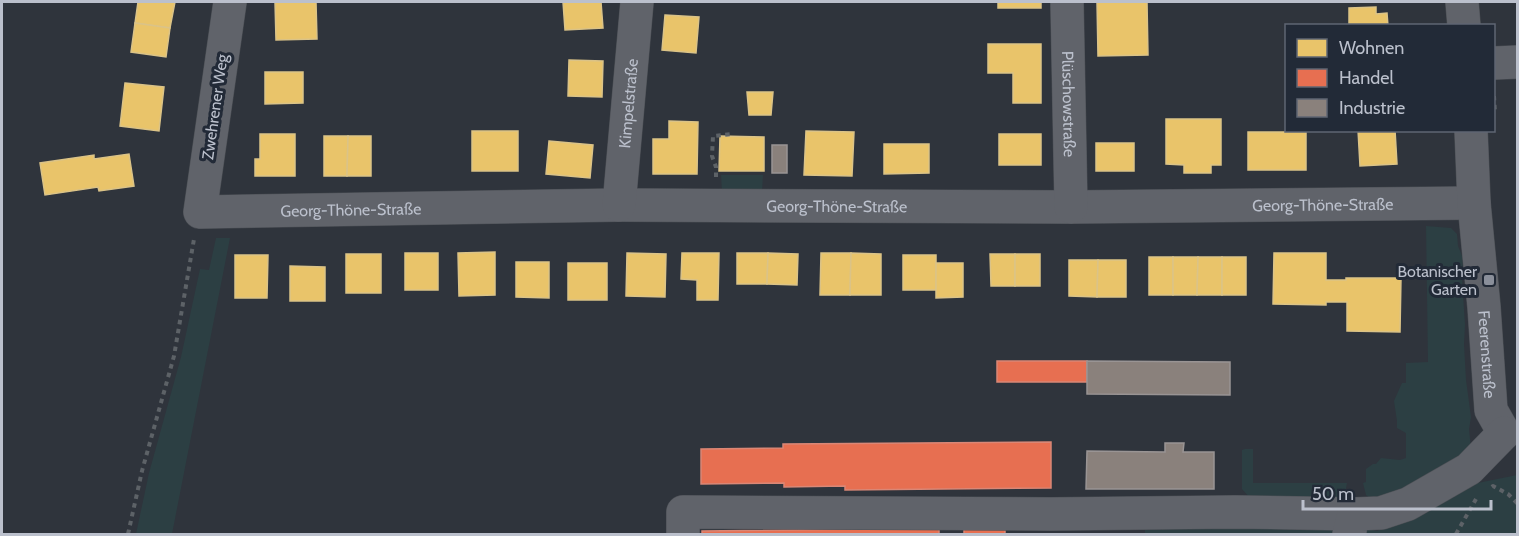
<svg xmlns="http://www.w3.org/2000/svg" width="1519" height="536" font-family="Cabin,sans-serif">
	<rect width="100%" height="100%" fill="#2f343c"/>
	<!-- green -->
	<g fill="#2c3f43">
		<polygon points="721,175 763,175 762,192 722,192"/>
		<polygon points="1426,226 1451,228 1457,234 1458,246 1463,258 1462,278 1465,325 1464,344 1466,380 1471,417 1469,429 1471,449 1466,459 1374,502 1366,495 1363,483 1366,482 1366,469 1373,464 1376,464 1381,458 1400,460 1406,458 1406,433 1397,428 1397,421 1394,401 1402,383 1406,383 1406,363 1428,362"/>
		<polygon points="216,238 230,238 172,534 136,534 149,473 181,357 200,269 209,270"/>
		<polygon points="1245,449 1253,449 1253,483 1347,483 1343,506 1250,498 1242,489 1242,450"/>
		<polygon points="1517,475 1517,534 1145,534 1145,526 1347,525 1377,531 1468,485"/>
	</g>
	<!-- homes -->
	<g fill="#e9c46a" stroke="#dbc387" stroke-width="1.5">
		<polygon points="138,2 175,2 170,28 135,23"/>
		<polygon points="275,2 316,2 317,39 276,40"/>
		<polygon points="563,2 601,2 603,28 565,30"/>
		<rect x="998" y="2" width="43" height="6"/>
		<polygon points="1097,2 1147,2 1148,55 1098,56"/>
		<polygon points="1376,7 1376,14 1387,13 1388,26 1349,26 1349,8"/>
		<polygon points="665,15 699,17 696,53 662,50"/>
		<polygon points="135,23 170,28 166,57 131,52"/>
		<polygon points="988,44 1041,44 1041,103 1013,103 1013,73 988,73"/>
		<polygon points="569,60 603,61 602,97 568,96"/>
		<polygon points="265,72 303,72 303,103 265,104"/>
		<polygon points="125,83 164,87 159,131 120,126"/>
		<polygon points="747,92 773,92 771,115 749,115"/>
		<polygon points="1166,119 1221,119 1221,165 1211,165 1211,173 1184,173 1184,165 1166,164"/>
		<polygon points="669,121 698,122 697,174 653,174 653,139 669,139"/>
		<polygon points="1358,130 1395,130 1397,164 1360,166"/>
		<rect x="472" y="131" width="46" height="40"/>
		<polygon points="806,131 854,132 852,176 804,175"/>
		<rect x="1248" y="132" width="58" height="38"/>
		<polygon points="260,134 295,134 295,176 255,176 255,159 260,159"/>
		<rect x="999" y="134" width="42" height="31"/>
		<polygon points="324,136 348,136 347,176 324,176"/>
		<polygon points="348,136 371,136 371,176 347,176"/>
		<polygon points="720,136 764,137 764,171 719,171"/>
		<polygon points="549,141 593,145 590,178 546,174"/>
		<rect x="1096" y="143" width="38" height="28"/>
		<polygon points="884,144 929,144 929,173 884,174"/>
		<polygon points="129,154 134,186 99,191 98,187 45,195 40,163 94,155 94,159"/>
		<polygon points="495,252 495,295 459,296 458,253"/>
		<rect x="405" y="253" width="33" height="37"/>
		<polygon points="627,253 666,254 665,297 626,296"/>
		<polygon points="682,253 719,253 718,300 697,300 697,280 681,279"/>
		<polygon points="737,253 768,253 767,284 737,284"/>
		<polygon points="768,253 798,254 797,285 767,284"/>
		<polygon points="821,253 851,253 850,295 820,295"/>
		<polygon points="851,253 881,254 881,295 850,295"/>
		<polygon points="1274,253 1326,253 1326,280 1346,280 1346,278 1401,278 1400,332 1347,331 1347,302 1326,302 1326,305 1273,304"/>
		<rect x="346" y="254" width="35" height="39"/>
		<polygon points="990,254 1015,254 1015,286 991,286"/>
		<rect x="1015" y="254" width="25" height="32"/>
		<polygon points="235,255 268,255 267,298 235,298"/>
		<rect x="903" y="255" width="33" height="35"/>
		<rect x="1149" y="257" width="24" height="38"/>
		<polygon points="1173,257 1198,257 1197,295 1173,295"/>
		<polygon points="1198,257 1222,257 1222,295 1197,295"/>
		<rect x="1222" y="257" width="24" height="38"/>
		<polygon points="1069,260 1098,260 1097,297 1069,296"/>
		<polygon points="1098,260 1126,260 1126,297 1097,297"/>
		<polygon points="516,262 549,262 549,298 516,297"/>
		<rect x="568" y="263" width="39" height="37"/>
		<polygon points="936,263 963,263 963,297 936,298"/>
		<polygon points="290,266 325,267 325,301 290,301"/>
	</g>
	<!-- shops -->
	<g fill="#e76f51" stroke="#da8776" stroke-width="1.5">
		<rect x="997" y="361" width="90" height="21"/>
		<polygon points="1051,442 1051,488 845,490 845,486 784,487 784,483 701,484 701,449 783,448 783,444"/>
		<rect x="964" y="522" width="41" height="12"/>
		<polygon points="939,528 939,534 702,534 702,531"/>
	</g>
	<!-- industry -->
	<g fill="#8a817c" stroke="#999494" stroke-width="1.5">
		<rect x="772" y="145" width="15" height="28"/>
		<polygon points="1087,361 1230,362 1230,395 1087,394"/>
		<polygon points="1165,443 1184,443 1183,452 1214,452 1214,489 1086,489 1087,451 1165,452"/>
	</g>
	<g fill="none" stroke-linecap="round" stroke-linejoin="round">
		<!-- minor casing -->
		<g stroke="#4b4f55" stroke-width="34">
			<g id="minor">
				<path id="s1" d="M 230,2 L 200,212 L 619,205 L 1071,207 L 1474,203"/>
				<path id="s2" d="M 1067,2 L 1071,207"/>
				<polyline points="1462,2 1464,26"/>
				<polyline points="1494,63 1518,62"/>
				<path id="s3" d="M 1471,130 L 1474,203 L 1484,307 L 1491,410 L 1504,433"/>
				<path id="s4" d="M 619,205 L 637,2"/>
				<polyline points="683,534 683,512 1051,514 1235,512 1354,514"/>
				<polyline points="1349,534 1354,514 1381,513 1408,504 1469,469 1504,433"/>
			</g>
		</g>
		<!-- path -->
		<g stroke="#5d6267" stroke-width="4" stroke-dasharray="4.5 4.5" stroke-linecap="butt">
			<polyline points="1494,96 1495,113"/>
			<polyline points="716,177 716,167 712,156 713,136 732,134"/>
			<polyline points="1492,487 1493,486 1508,494 1518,504"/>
			<polyline points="128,534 142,471 174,356 194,239"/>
			<polyline points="1456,534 1476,499"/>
		</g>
		<!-- minor -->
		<use href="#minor" stroke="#60636a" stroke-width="33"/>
	</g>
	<!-- markers -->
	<rect fill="#8a8f9a" stroke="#222a37" stroke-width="2" x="1483" y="274" width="12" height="12" rx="3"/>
	<g text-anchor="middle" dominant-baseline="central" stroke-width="6" stroke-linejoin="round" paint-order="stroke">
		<!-- street labels -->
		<g font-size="16" fill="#bbc0cc" stroke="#222a37">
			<text stroke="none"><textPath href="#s4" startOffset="102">Kimpelstraße</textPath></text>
			<text stroke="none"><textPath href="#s2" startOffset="102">Plüschowstraße</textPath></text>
			<text transform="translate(215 107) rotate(-82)">Zwehrener Weg</text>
			<text stroke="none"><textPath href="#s1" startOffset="1335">Georg-Thöne-Straße</textPath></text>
			<text stroke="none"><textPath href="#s1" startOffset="849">Georg-Thöne-Straße</textPath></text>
			<text stroke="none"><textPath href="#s1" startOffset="363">Georg-Thöne-Straße</textPath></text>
			<text stroke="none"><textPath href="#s3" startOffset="225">Feerenstraße</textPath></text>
		</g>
		<!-- poi labels -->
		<g font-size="16" fill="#bbc0cc" stroke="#222a37" text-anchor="end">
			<text x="1477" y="271">Botanischer<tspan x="1477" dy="18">Garten</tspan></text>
		</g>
	</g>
	<!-- border -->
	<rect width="1519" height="536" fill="none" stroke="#bbc0cc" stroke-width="6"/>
	<!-- legend -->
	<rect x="1285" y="24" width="210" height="108" fill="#222a37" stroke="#5f6673" stroke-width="1.5"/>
	<rect x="1297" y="39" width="30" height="18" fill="#e9c46a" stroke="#5f6673" stroke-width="1.5"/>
	<text x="1339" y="54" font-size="18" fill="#bbc0cc">Wohnen</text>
	<rect x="1297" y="69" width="30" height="18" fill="#e76f51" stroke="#5f6673" stroke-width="1.5"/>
	<text x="1339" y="84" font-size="18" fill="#bbc0cc">Handel</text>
	<rect x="1297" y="99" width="30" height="18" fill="#8a817c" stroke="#5f6673" stroke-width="1.5"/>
	<text x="1339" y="114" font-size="18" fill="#bbc0cc">Industrie</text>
	<!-- scale -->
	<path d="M1303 500v9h188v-9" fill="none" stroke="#bbc0cc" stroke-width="3"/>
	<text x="1312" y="500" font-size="18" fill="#bbc0cc" stroke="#222a37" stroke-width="4.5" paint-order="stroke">50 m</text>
</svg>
